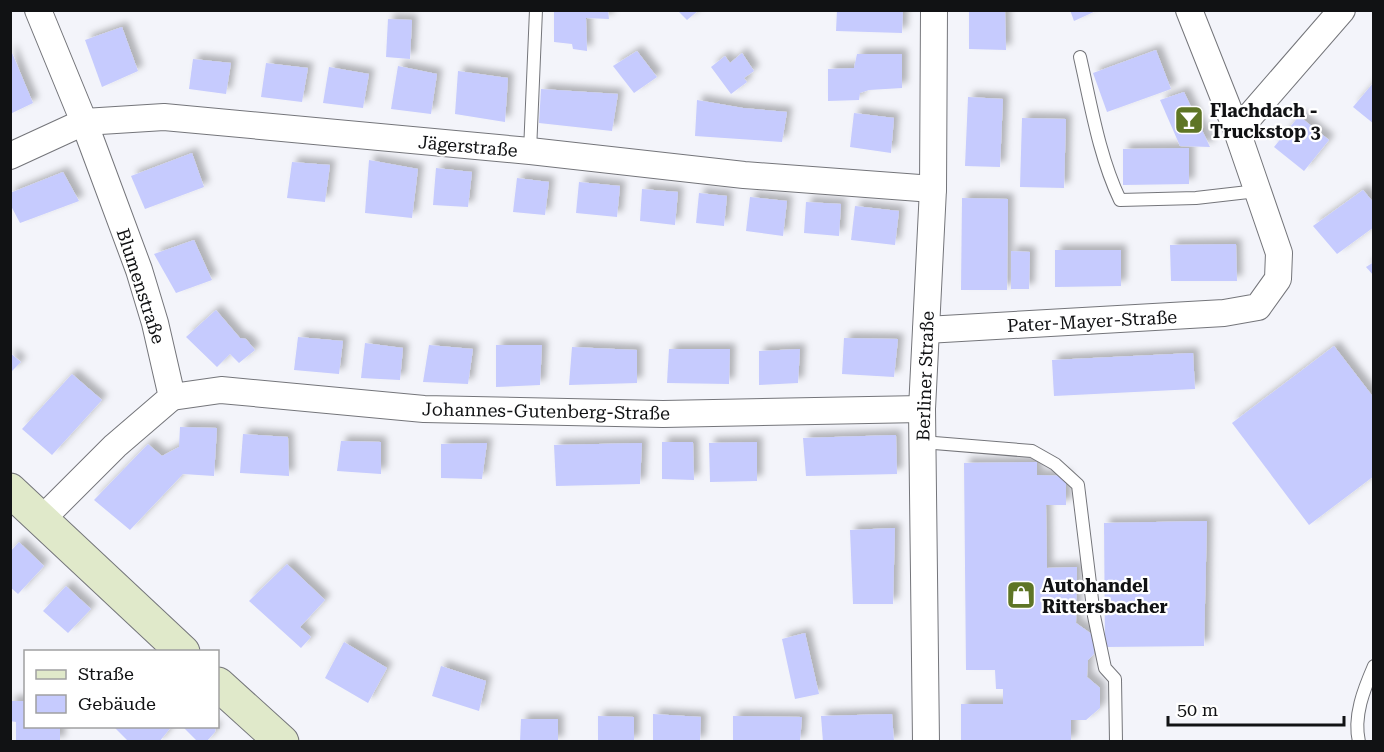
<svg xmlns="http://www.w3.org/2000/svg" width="1384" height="752" font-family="'Roboto Serif',serif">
	<defs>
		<filter id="shadow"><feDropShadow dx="5.5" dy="-5.5" stdDeviation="3" flood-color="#0004"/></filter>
	</defs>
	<rect width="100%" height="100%" fill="#f3f4fa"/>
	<!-- building -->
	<g fill="#c6cbfe" filter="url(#shadow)">
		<polygon points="554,10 608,10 609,19 586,18 587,51 573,49 572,44 554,42"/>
		<polygon points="677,10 699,10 687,20"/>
		<polygon points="837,10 903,10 902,33 836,31"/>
		<polygon points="969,10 1005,10 1006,50 969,49"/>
		<polygon points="1070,10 1098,10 1074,21"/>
		<polygon points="388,19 412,20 410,59 386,57"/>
		<polygon points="122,27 138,71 102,87 85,40"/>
		<polygon points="10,48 33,103 10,114"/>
		<polygon points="1156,50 1171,89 1107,112 1093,73"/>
		<polygon points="637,51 657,77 634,93 613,66"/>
		<polygon points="742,53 754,71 744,78 747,82 731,94 711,67 725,56 730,63"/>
		<polygon points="857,54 902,54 902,88 869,90 860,93 859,100 828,101 828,69 854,68"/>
		<polygon points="193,59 231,63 226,94 189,89"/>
		<polygon points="266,63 308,68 302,102 261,97"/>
		<polygon points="398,66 437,74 431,114 391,109"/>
		<polygon points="329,67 369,74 363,108 323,103"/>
		<polygon points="458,71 508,78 505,122 455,114"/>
		<polygon points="1374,82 1374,124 1353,107"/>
		<polygon points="541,89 618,94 612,131 539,123"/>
		<polygon points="1184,92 1210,147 1180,146 1160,100"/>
		<polygon points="968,97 1003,99 1000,167 965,166"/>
		<polygon points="697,100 743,108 787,112 782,142 695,136"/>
		<polygon points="854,113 894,118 891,153 850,147"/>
		<polygon points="1299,116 1329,140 1304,171 1274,147"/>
		<polygon points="1022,118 1066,119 1064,188 1020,187"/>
		<polygon points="1189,148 1189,184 1123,185 1123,149"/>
		<polygon points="192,153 204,187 145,209 131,176"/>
		<polygon points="369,160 418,169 412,218 365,213"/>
		<polygon points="292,162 330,165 325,202 287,198"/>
		<polygon points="436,168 472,172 468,207 433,205"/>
		<polygon points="63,172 79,201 20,223 10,204 10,193"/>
		<polygon points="517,178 549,182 545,215 513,212"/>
		<polygon points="579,182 620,186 617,217 576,213"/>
		<polygon points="642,189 678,192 675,225 640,221"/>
		<polygon points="1363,190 1374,203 1374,227 1337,254 1313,226"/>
		<polygon points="699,193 727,196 724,226 696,223"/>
		<polygon points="750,197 787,201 783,236 746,231"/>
		<polygon points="962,198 1008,199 1007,290 961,290"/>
		<polygon points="806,202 841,204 839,236 804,233"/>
		<polygon points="855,206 899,211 895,245 851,240"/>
		<polygon points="194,240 212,280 176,293 154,254"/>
		<polygon points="1236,244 1237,281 1171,281 1170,245"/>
		<polygon points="1055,250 1121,250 1121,286 1055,287"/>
		<polygon points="1011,251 1030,252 1029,289 1011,289"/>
		<polygon points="1374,262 1374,276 1366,267"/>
		<polygon points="216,310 240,338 246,339 255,350 239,363 230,354 217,367 186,337"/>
		<polygon points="298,337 343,341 339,374 294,370"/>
		<polygon points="844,338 898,339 894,377 842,374"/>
		<polygon points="365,343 403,348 400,380 361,378"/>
		<polygon points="429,345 473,349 468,384 423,382"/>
		<polygon points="496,345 542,345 540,385 496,387"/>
		<polygon points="1334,346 1374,398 1374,476 1309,525 1232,423"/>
		<polygon points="572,347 637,350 637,383 569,385"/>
		<polygon points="669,349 730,349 729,384 667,383"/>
		<polygon points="800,349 798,383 759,385 759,351"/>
		<polygon points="10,353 21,362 10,373"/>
		<polygon points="1193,353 1195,389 1054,396 1052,360"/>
		<polygon points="72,374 102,400 52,455 22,429"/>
		<polygon points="180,427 217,428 214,476 183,474 130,530 94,500 148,444 162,456 179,447"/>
		<polygon points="243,434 288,437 289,476 240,473"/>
		<polygon points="896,435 897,474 806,476 803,438"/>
		<polygon points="341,441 381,442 381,474 337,471"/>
		<polygon points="662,442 693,442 694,480 662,479"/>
		<polygon points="757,442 757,481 710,482 709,443"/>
		<polygon points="487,443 482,479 441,478 441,444"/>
		<polygon points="642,443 640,484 556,486 554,445"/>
		<polygon points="1037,462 1037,475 1066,476 1066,505 1046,505 1047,568 1077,567 1076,623 1093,635 1094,654 1088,660 1087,677 1100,688 1100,708 1086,720 1071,720 1071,742 961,742 961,704 1003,704 1003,689 996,689 995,670 966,670 964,463"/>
		<polygon points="1207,521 1204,646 1105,647 1104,523"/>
		<polygon points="895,528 893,604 853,604 850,530"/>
		<polygon points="19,542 44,566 18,594 10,587 10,552"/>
		<polygon points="287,564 325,600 300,627 311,637 301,648 249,601"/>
		<polygon points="66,586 91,609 68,633 43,611"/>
		<polygon points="805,633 819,694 795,699 782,639"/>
		<polygon points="344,642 387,668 368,703 325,678"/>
		<polygon points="441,666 486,681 479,711 432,696"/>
		<polygon points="10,701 25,701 26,726 60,726 60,742 16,742 16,722 10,721"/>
		<polygon points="653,714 701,717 700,742 653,742"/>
		<polygon points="892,714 894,742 823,742 821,716"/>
		<polygon points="598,716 634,717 634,742 598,742"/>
		<polygon points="733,716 802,717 800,742 733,742"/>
		<polygon points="521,719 558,719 558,742 520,742"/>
		<polygon points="113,726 172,726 159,742 129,742"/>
		<polygon points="182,726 216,726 215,732 207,741 204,742 198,742"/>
	</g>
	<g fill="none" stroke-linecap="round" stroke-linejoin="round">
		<!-- lane casing -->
		<g stroke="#74757a" stroke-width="14">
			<g id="lane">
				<path d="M 1080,57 C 1091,105 1099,156 1120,200 L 1196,198 L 1257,191"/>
				<polyline points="530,151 536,10"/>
				<polyline points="922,442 1032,451 1055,464 1078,485 1094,616 1105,668 1115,679 1116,742"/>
				<path d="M 1359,742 C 1353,716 1364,689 1374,666"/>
			</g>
		</g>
		<!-- street casing -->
		<g stroke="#74757a" stroke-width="28">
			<g id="street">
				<polyline points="38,10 84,122 139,270 155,323 172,397 115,446 42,519"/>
				<polyline points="1237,131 1342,10"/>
				<polyline points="10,156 84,122 164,117 530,151 744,175 933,189"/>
				<polyline points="926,330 1224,313 1258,307 1278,279 1279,253 1237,131 1189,10"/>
				<polyline points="172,397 221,390 424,409 663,414 922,409"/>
				<polyline points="926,742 922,409 933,189 934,10"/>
			</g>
		</g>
		<!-- secondary casing -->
		<g stroke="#74757a" stroke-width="35">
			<g id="secondary">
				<polyline points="10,490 183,652"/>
				<polyline points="218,684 282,742"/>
			</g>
		</g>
		<!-- lane -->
		<use href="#lane" stroke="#fff" stroke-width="12"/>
		<!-- street -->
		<use href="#street" stroke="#fff" stroke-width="26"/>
		<!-- secondary -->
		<use href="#secondary" stroke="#e0e9ca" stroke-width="33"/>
	</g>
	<!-- icons -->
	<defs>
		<g id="bar-square" transform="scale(1.5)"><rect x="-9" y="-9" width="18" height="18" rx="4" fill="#5e7526" stroke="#fff"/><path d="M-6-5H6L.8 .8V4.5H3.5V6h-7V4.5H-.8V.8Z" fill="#fff"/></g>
		<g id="shop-square" transform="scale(1.5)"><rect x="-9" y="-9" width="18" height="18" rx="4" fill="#5e7526" stroke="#fff"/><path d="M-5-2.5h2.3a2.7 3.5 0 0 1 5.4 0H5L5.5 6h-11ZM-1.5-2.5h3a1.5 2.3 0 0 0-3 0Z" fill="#fff"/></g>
	</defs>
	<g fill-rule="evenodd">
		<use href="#bar-square" x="1189" y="120"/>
		<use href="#shop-square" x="1021" y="595"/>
	</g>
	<g text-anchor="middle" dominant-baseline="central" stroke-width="4.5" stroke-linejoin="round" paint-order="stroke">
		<!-- poi labels -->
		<g font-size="18" font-weight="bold" fill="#111214" stroke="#fff" text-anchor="start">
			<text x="1210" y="110">Flachdach -<tspan x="1210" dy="21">Truckstop 3</tspan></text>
			<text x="1042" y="585">Autohandel<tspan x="1042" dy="21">Rittersbacher</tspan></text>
		</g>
		<!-- street labels -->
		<g font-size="18" fill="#111214" stroke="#fff">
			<text transform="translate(468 146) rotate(5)">Jägerstraße</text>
			<text transform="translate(141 286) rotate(72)">Blumenstraße</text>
			<text transform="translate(1092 321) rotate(-3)">Pater-Mayer-Straße</text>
			<text transform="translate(925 376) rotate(-88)">Berliner Straße</text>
			<text transform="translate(546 411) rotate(1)">Johannes-Gutenberg-Straße</text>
		</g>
	</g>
	<!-- border -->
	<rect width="1384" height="752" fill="none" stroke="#111214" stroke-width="24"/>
	<!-- legend -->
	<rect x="24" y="650" width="195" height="78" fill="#ffffff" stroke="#a0a0a1" stroke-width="1.5"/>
	<rect x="36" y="670" width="30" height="9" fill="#e0e9ca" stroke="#a0a0a1" stroke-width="1.5"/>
	<text x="78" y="680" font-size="18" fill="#111214">Straße</text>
	<rect x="36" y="695" width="30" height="18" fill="#c6cbfe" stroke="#a0a0a1" stroke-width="1.5"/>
	<text x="78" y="710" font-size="18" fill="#111214">Gebäude</text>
	<!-- scale -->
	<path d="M1168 716v9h176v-9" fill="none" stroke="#111214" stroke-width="3"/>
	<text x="1177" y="716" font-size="18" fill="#111214" stroke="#ffffff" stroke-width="4.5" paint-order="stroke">50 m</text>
</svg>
